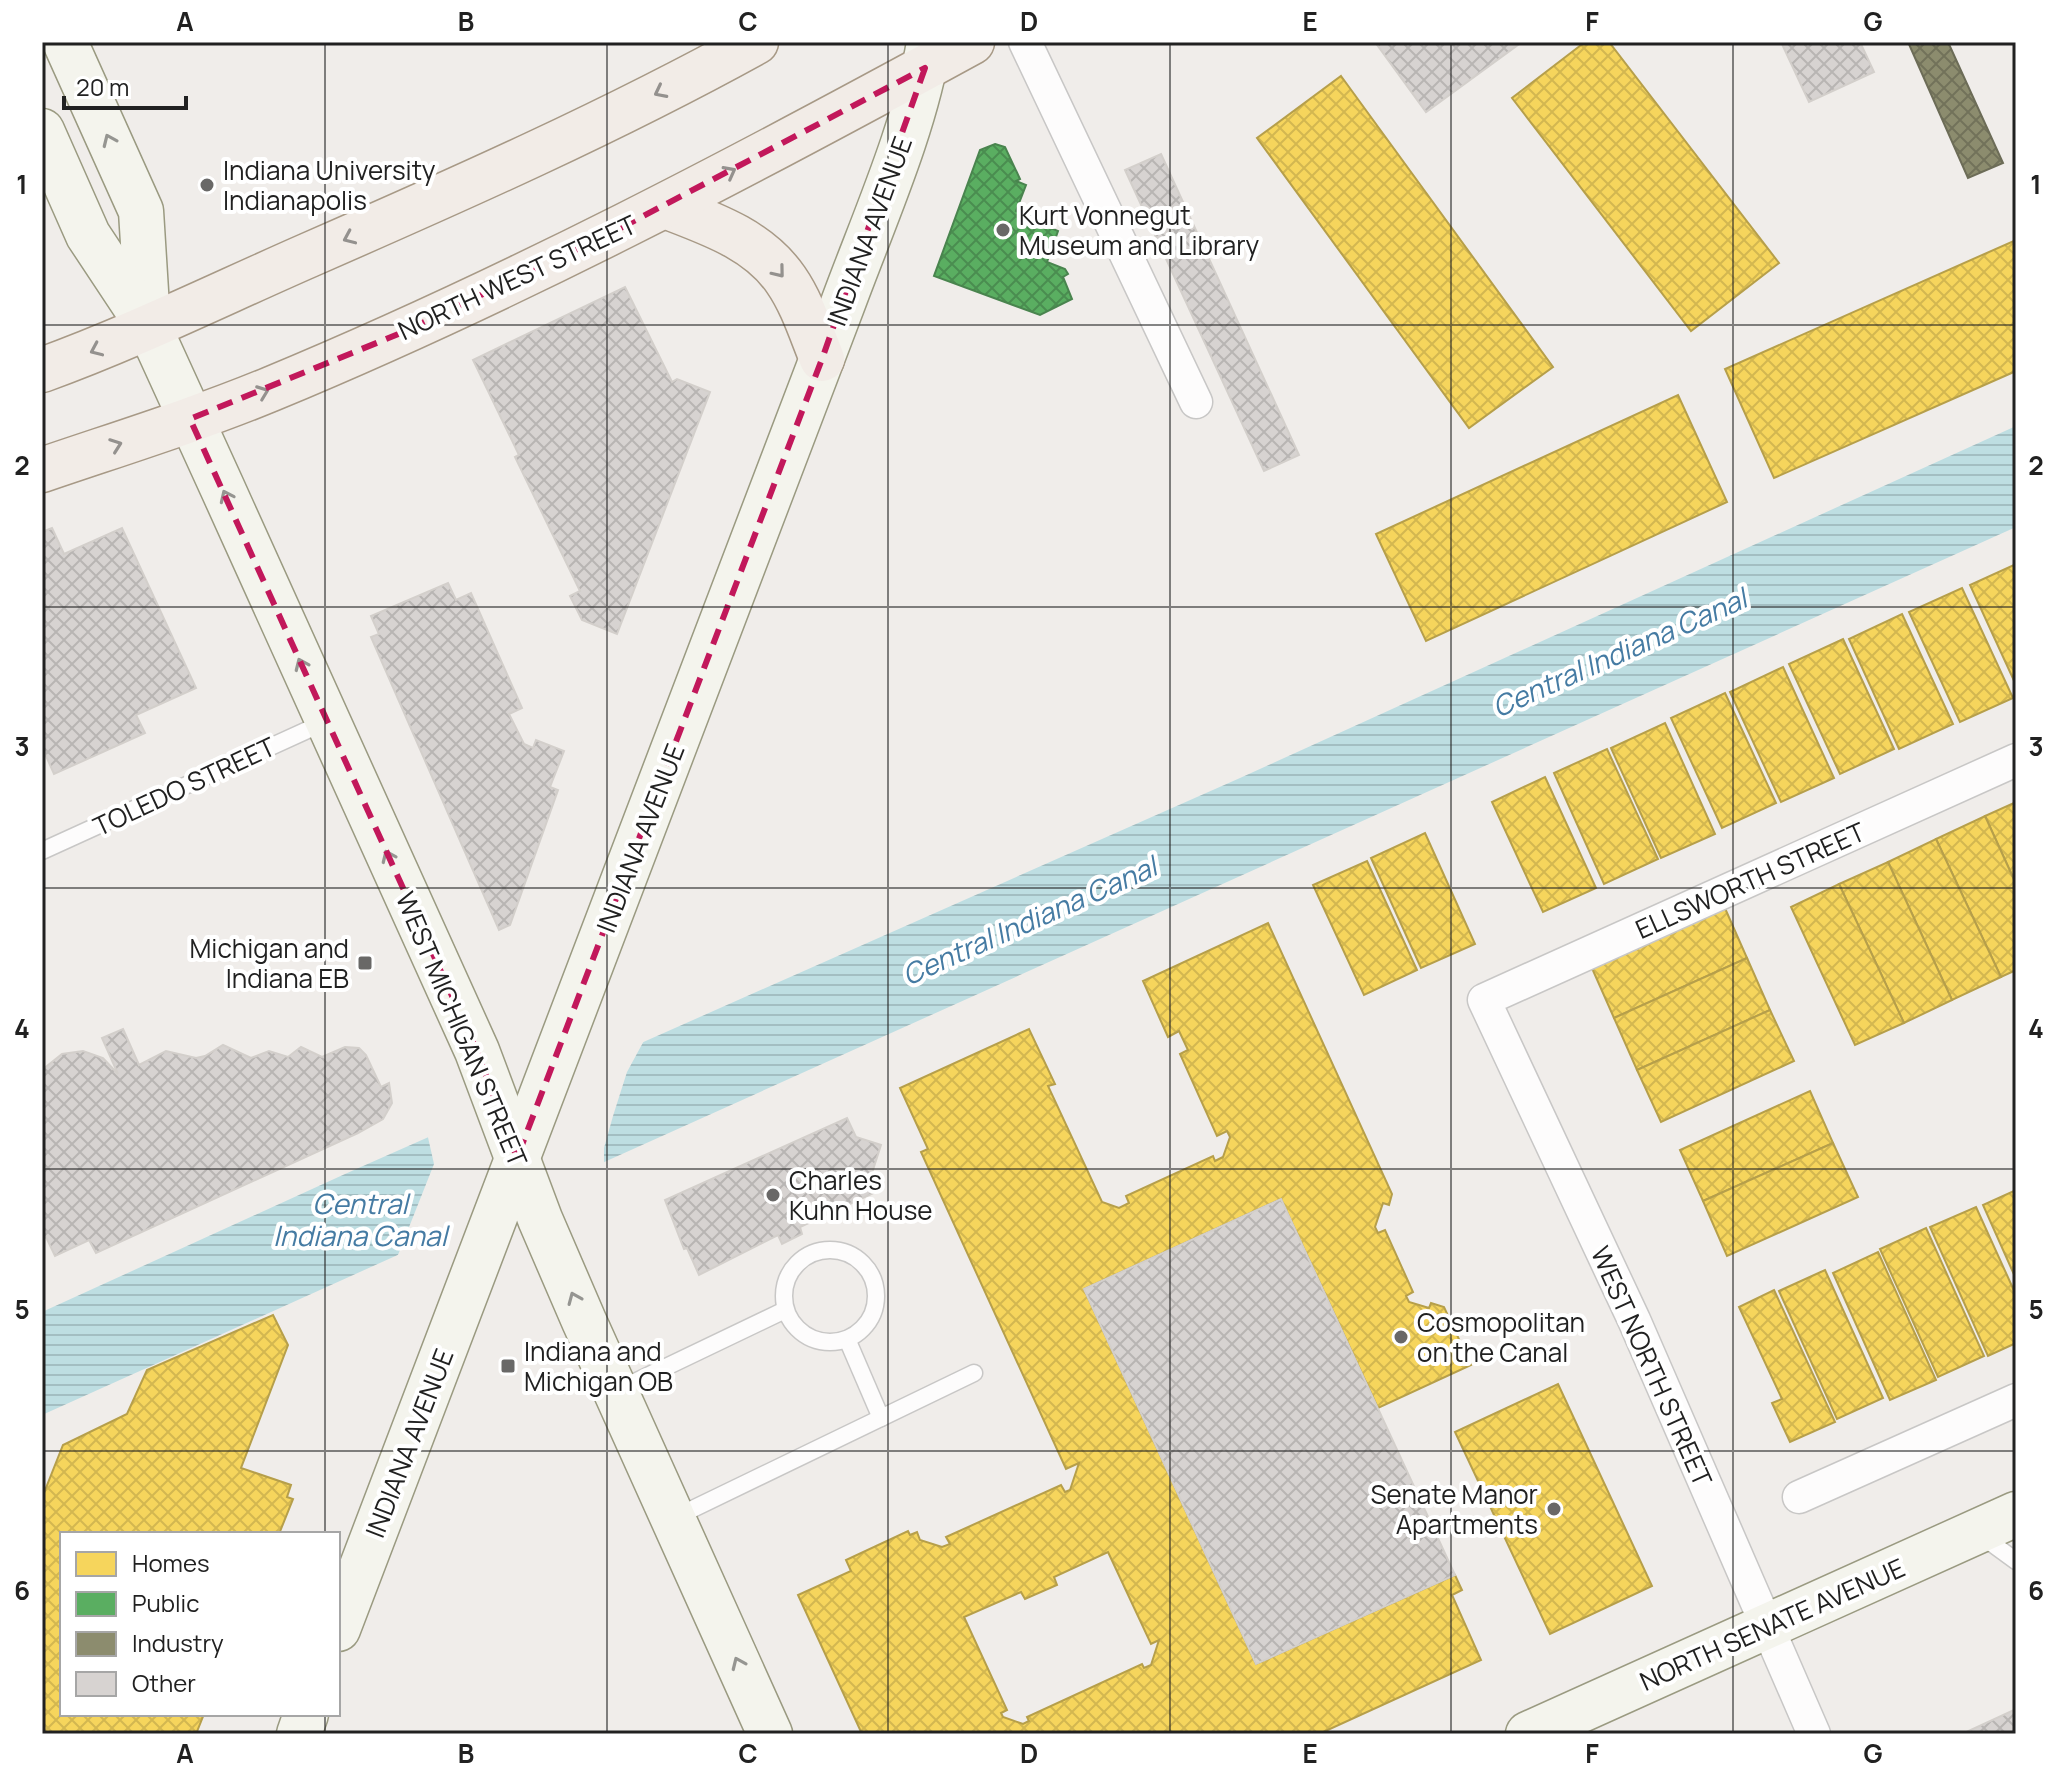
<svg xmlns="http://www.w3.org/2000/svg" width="2058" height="1776" font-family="Manrope,sans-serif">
	<defs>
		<pattern id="water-rules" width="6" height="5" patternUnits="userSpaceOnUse" patternTransform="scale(2)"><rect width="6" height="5" fill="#bedee2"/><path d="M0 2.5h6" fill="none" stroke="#a3bec2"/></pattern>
		<pattern id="homes-cross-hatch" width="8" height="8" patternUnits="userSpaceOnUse" patternTransform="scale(2)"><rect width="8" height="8" fill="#f6d55c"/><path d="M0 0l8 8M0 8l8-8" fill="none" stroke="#d3b750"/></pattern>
		<pattern id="public-cross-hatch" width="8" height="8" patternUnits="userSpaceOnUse" patternTransform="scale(2)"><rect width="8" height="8" fill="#5aae61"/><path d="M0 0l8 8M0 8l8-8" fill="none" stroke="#4a8d50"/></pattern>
		<pattern id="industry-cross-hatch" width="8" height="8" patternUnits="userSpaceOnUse" patternTransform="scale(2)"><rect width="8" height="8" fill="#8c8c6e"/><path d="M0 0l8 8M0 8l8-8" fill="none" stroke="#72725a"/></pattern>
		<pattern id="building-cross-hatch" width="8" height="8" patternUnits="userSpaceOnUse" patternTransform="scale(2)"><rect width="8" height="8" fill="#d7d3d1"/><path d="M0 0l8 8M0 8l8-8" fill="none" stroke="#b8b5b3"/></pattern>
	</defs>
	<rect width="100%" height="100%" fill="#f0edea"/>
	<!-- water -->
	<polygon fill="url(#water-rules)" points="2016,426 2016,527 42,1415 42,1312 345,1174 1240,778"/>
	<!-- pier -->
	<polygon fill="#f0edea" points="646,1037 627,1072 613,1116 604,1148 604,1166 396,1260 434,1164 427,1133"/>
	<!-- homes -->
	<g fill="url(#homes-cross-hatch)" stroke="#b69f4a" stroke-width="2" fill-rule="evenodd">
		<polygon points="1585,42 1609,42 1779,263 1691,331 1512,98"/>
		<polygon points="1341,76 1553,367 1469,428 1257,138"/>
		<polygon points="2016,240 2016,371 1774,478 1725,369"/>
		<polygon points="1678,395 1727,502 1426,641 1376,534"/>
		<polygon points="2016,564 2016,685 1970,585"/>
		<polygon points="1962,588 2013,698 1960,722 1909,612"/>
		<polygon points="1902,614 1953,724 1899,749 1849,639"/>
		<polygon points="1843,639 1894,749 1840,774 1789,664"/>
		<polygon points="1783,667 1834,778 1781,802 1730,692"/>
		<polygon points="1725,693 1776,803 1722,828 1671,718"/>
		<polygon points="1665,723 1715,834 1661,858 1611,748"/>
		<polygon points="1607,749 1658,859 1604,884 1554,773"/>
		<polygon points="1545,777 1596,888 1543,912 1492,802"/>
		<polygon points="2016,802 2016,884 1985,816"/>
		<polygon points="1985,816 2016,884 2016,970 2001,977 1936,839"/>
		<polygon points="1425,833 1475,944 1421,968 1371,858"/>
		<polygon points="1936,839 2001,977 1952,1000 1888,862"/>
		<polygon points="1367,861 1417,970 1364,995 1313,885"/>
		<polygon points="1888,862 1952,1000 1904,1023 1839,884"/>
		<polygon points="1839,884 1904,1023 1855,1045 1791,907"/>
		<polygon points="1724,906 1747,958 1614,1018 1591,966"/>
		<path d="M 1268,923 L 1392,1194 L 1389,1205 L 1383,1203 L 1375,1227 L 1378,1233 L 1385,1230 L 1413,1292 L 1406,1296 L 1409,1302 L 1429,1308 L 1431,1303 L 1444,1307 L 1471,1365 L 1378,1408 L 1281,1199 L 1084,1289 L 1256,1664 L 1455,1575 L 1462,1590 L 1452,1595 L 1481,1660 L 1319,1734 L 862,1734 L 798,1595 L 851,1571 L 846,1560 L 908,1531 L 910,1535 L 917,1532 L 920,1540 L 942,1547 L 950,1544 L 946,1537 L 1061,1485 L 1065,1492 L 1070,1490 L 1079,1463 L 1066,1469 L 921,1152 L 928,1149 L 900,1088 L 1029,1029 L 1055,1084 L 1048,1086 L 1102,1202 L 1119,1208 L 1129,1203 L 1126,1196 L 1213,1156 L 1215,1161 L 1223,1157 L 1230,1137 L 1227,1131 L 1217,1136 L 1180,1054 L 1188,1050 L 1179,1031 L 1168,1037 L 1143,981 ZM 1108,1552 L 1151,1644 L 1159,1640 L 1151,1665 L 1144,1668 L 1142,1664 L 1027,1717 L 1029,1721 L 1023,1724 L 1003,1717 L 1001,1713 L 1007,1710 L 964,1617 L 1021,1592 L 1025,1599 L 1057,1585 L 1054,1577 Z"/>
		<polygon points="1747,958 1770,1010 1637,1070 1614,1018"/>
		<polygon points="1770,1010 1794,1061 1661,1122 1637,1070"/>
		<polygon points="1810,1091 1833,1143 1703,1201 1680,1150"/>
		<polygon points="1833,1143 1858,1197 1727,1256 1703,1201"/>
		<polygon points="2016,1190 2016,1279 1983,1205"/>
		<polygon points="1976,1207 2016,1295 2016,1343 1988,1356 1930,1227"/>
		<polygon points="1926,1228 1984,1356 1938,1377 1880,1249"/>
		<polygon points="1878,1252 1936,1380 1890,1400 1833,1273"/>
		<polygon points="1825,1270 1883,1398 1837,1419 1779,1291"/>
		<polygon points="1774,1290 1835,1422 1790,1442 1772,1403 1782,1399 1739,1307"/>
		<polygon points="273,1315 288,1345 241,1468 291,1485 287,1497 293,1499 279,1534 62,1534 62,1714 204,1714 196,1734 42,1734 42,1498 63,1445 127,1414 147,1370"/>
		<polygon points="1558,1384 1652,1586 1550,1634 1455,1432"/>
	</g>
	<!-- public -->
	<polygon fill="url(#public-cross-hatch)" stroke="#49844e" stroke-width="2" points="995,144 1005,147 1020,179 1016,181 1026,185 1016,211 1054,225 1053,229 1058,231 1047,262 1065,269 1068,274 1063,277 1072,299 1040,315 934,276 980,150"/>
	<!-- industry -->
	<polygon fill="url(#industry-cross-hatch)" stroke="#6c6c57" stroke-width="2" points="1908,42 1948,42 2003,163 1968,178"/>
	<!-- building -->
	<g fill="url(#building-cross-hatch)" stroke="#d3cfcb" stroke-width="2">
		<polygon points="1375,42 1522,42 1426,112"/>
		<polygon points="1781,42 1860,42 1874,72 1809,102"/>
		<polygon points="1161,154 1299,455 1264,471 1125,170"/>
		<polygon points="625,287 672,382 677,379 710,392 617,634 582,620 570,596 580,591 515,457 519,455 473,360"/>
		<polygon points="52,528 64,554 122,528 196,688 136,715 145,733 54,774 42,747 42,532"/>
		<polygon points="448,583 456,600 471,593 522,708 509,714 524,744 533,748 536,740 564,751 550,787 558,790 510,925 499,930 371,637 379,634 371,616"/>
		<polygon points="123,1029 139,1065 166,1051 196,1058 205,1056 223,1045 251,1058 269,1051 288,1057 301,1047 322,1057 345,1047 359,1048 366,1055 381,1087 389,1083 392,1103 383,1119 358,1133 96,1253 89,1240 55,1256 46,1237 42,1239 42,1070 62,1054 83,1051 103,1058 118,1074 102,1038"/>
		<polygon points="847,1118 856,1137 881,1145 872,1173 880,1190 800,1227 802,1234 782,1244 778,1235 699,1275 687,1248 684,1249 665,1200"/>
		<polygon points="1281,1199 1455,1575 1256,1664 1084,1289"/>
		<polygon points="2016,1709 2016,1734 1965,1734 1964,1733"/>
	</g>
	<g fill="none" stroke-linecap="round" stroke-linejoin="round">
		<!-- lane casing -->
		<g stroke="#c8c7c6" stroke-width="19">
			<g id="lane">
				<polyline points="42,851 325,722"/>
				<circle cx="830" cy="1296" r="46"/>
				<polyline points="847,1339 881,1418"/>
				<polyline points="616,1391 785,1310"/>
				<polyline points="676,1517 974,1373"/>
				<polyline points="1979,1534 2016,1561"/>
			</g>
		</g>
		<!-- street casing -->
		<g stroke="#c8c7c6" stroke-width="35">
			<g id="street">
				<polyline points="1025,42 1196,402"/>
				<polyline points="1799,1497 2016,1400"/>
				<polyline points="1814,1734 1634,1320 1484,1000 2016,760"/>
			</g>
		</g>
		<!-- secondary casing -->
		<g stroke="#9a9a81" stroke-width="47">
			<g id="secondary">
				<polyline points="65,42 141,211 148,323"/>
				<polyline points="42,131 88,235 149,327 222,487 477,1051 540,1219 584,1321 770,1734"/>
				<path d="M 338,1629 L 842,306 C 872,224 916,127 929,42"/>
				<polyline points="299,1734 306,1714"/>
				<polyline points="1528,1734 2016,1514"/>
			</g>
		</g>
		<!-- primary casing -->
		<g stroke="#a79986" stroke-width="47">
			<g id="primary">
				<path d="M 665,206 C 709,223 758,239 786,280 C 802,303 811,332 822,359"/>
				<path d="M 42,370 C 133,337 220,294 309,255 C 460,189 611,122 756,42"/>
				<path d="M 42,470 C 118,444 196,420 271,389 C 512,289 743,167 972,42"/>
			</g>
		</g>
		<!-- lane -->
		<use href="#lane" stroke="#fdfcfc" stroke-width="16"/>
		<!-- street -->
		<use href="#street" stroke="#fdfcfc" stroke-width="32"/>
		<!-- secondary -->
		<use href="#secondary" stroke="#f4f4ed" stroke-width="44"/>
		<!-- primary -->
		<use href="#primary" stroke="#f2ece7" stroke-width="44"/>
	</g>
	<!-- one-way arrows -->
	<defs><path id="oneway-chevron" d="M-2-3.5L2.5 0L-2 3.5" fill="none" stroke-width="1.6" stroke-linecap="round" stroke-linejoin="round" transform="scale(2)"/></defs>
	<g stroke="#94918e">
		<use href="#oneway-chevron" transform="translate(660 92) rotate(153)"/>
		<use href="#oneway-chevron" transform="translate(730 172) rotate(-28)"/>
		<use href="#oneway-chevron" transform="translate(349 238) rotate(156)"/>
		<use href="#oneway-chevron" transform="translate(779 272) rotate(51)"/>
		<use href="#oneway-chevron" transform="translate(96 350) rotate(156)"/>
		<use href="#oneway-chevron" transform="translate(263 392) rotate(-21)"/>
		<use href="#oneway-chevron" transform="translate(116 445) rotate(-20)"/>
	</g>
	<g stroke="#959591">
		<use href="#oneway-chevron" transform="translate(109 140) rotate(-114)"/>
		<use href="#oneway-chevron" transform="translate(226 496) rotate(-115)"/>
		<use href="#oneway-chevron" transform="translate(301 664) rotate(-114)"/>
		<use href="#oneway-chevron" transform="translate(388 856) rotate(-114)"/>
		<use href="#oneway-chevron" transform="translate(574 1298) rotate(-113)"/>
		<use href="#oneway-chevron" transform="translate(738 1663) rotate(-114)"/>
	</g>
	<!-- marked area -->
	<path fill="none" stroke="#c2185b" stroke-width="6" stroke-dasharray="16 10" stroke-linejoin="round" d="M 925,68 L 822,359 L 517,1158 L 477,1051 L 190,419 L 401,333 L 611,233 Z"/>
	<!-- grid -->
	<path fill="none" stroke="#212121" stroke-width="2" stroke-opacity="0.55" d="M 325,42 L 325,1534M 607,42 L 607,1734M 888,42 L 888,1734M 1170,42 L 1170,1734M 1451,42 L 1451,1734M 1733,42 L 1733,1734M 42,325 L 2016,325M 42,607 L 2016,607M 42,888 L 2016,888M 42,1169 L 2016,1169M 42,1451 L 2016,1451M 325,1714 L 325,1734"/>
	<!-- markers -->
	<g fill="#696867" stroke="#fff" stroke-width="3">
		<circle cx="207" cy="185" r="8"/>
		<circle cx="1003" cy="230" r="8"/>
		<rect x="357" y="955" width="16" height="16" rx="4"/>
		<circle cx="773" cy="1195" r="8"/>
		<circle cx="1401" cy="1337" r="8"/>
		<rect x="500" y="1358" width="16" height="16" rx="4"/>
		<circle cx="1554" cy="1509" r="8"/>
	</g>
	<g text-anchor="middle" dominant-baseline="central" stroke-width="8" stroke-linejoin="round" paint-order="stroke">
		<!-- poi labels -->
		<g font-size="26" fill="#212121" stroke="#fff" text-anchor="start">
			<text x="223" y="170">Indiana University<tspan x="223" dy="30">Indianapolis</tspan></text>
			<text x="1019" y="215">Kurt Vonnegut<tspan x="1019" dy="30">Museum and Library</tspan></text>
			<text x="349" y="948" text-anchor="end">Michigan and<tspan x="349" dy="30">Indiana EB</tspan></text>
			<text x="789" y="1180">Charles<tspan x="789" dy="30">Kuhn House</tspan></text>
			<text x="1417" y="1322">Cosmopolitan<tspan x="1417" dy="30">on the Canal</tspan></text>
			<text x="524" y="1351">Indiana and<tspan x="524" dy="30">Michigan OB</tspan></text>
			<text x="1538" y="1494" text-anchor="end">Senate Manor<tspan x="1538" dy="30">Apartments</tspan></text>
		</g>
		<!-- street labels -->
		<g font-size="26" fill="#212121" stroke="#fff">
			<text transform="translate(869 231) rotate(-70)">INDIANA AVENUE</text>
			<text transform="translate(517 277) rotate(-25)">NORTH WEST STREET</text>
			<text transform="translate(184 786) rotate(-25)">TOLEDO STREET</text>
			<text transform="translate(640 838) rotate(-69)">INDIANA AVENUE</text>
			<text transform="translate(1750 880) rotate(-24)">ELLSWORTH STREET</text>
			<text transform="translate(462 1029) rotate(67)">WEST MICHIGAN STREET</text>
			<text transform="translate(1652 1366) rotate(66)">WEST NORTH STREET</text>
			<text transform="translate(409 1443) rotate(-69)">INDIANA AVENUE</text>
			<text transform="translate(1772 1624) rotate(-24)">NORTH SENATE AVENUE</text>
		</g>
		<!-- water labels -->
		<g font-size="28" font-style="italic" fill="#457ba3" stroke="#fff">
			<text transform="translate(1619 652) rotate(-24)">Central Indiana Canal</text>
			<text transform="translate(1029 920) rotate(-24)">Central Indiana Canal</text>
			<text x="360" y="1203">Central<tspan x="360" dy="32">Indiana Canal</tspan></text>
		</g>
	</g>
	<!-- border -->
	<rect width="2058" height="1776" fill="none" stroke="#ffffff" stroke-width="88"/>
	<!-- legend -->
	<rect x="60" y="1532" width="280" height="184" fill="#ffffff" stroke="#a6a6a6" stroke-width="2"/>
	<rect x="76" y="1552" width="40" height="24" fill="#f6d55c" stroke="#a6a6a6" stroke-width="2"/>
	<text x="132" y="1572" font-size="24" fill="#212121">Homes</text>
	<rect x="76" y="1592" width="40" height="24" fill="#5aae61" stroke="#a6a6a6" stroke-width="2"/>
	<text x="132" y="1612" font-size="24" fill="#212121">Public</text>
	<rect x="76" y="1632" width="40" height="24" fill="#8c8c6e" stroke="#a6a6a6" stroke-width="2"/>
	<text x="132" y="1652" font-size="24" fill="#212121">Industry</text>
	<rect x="76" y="1672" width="40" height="24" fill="#d7d3d1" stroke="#a6a6a6" stroke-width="2"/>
	<text x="132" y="1692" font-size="24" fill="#212121">Other</text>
	<!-- scale -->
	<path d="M64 96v12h122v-12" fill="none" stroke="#212121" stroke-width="4"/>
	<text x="76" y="96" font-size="24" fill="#212121" stroke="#ffffff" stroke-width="6" paint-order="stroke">20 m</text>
	<rect x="44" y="44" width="1970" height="1688" fill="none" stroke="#212121" stroke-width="3"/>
	<g font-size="26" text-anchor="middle" font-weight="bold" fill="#212121">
		<text x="185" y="31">A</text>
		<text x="466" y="31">B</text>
		<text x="748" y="31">C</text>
		<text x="1029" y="31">D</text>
		<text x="1310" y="31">E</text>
		<text x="1592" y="31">F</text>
		<text x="1873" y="31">G</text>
		<text x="22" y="194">1</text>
		<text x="2036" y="194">1</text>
		<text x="22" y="475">2</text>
		<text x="2036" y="475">2</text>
		<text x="22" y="756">3</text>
		<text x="2036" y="756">3</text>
		<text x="22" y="1038">4</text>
		<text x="2036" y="1038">4</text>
		<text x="22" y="1319">5</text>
		<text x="2036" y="1319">5</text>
		<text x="22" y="1600">6</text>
		<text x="2036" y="1600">6</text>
		<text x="185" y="1763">A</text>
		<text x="466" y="1763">B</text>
		<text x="748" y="1763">C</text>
		<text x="1029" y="1763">D</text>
		<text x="1310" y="1763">E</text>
		<text x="1592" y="1763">F</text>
		<text x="1873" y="1763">G</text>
	</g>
</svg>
